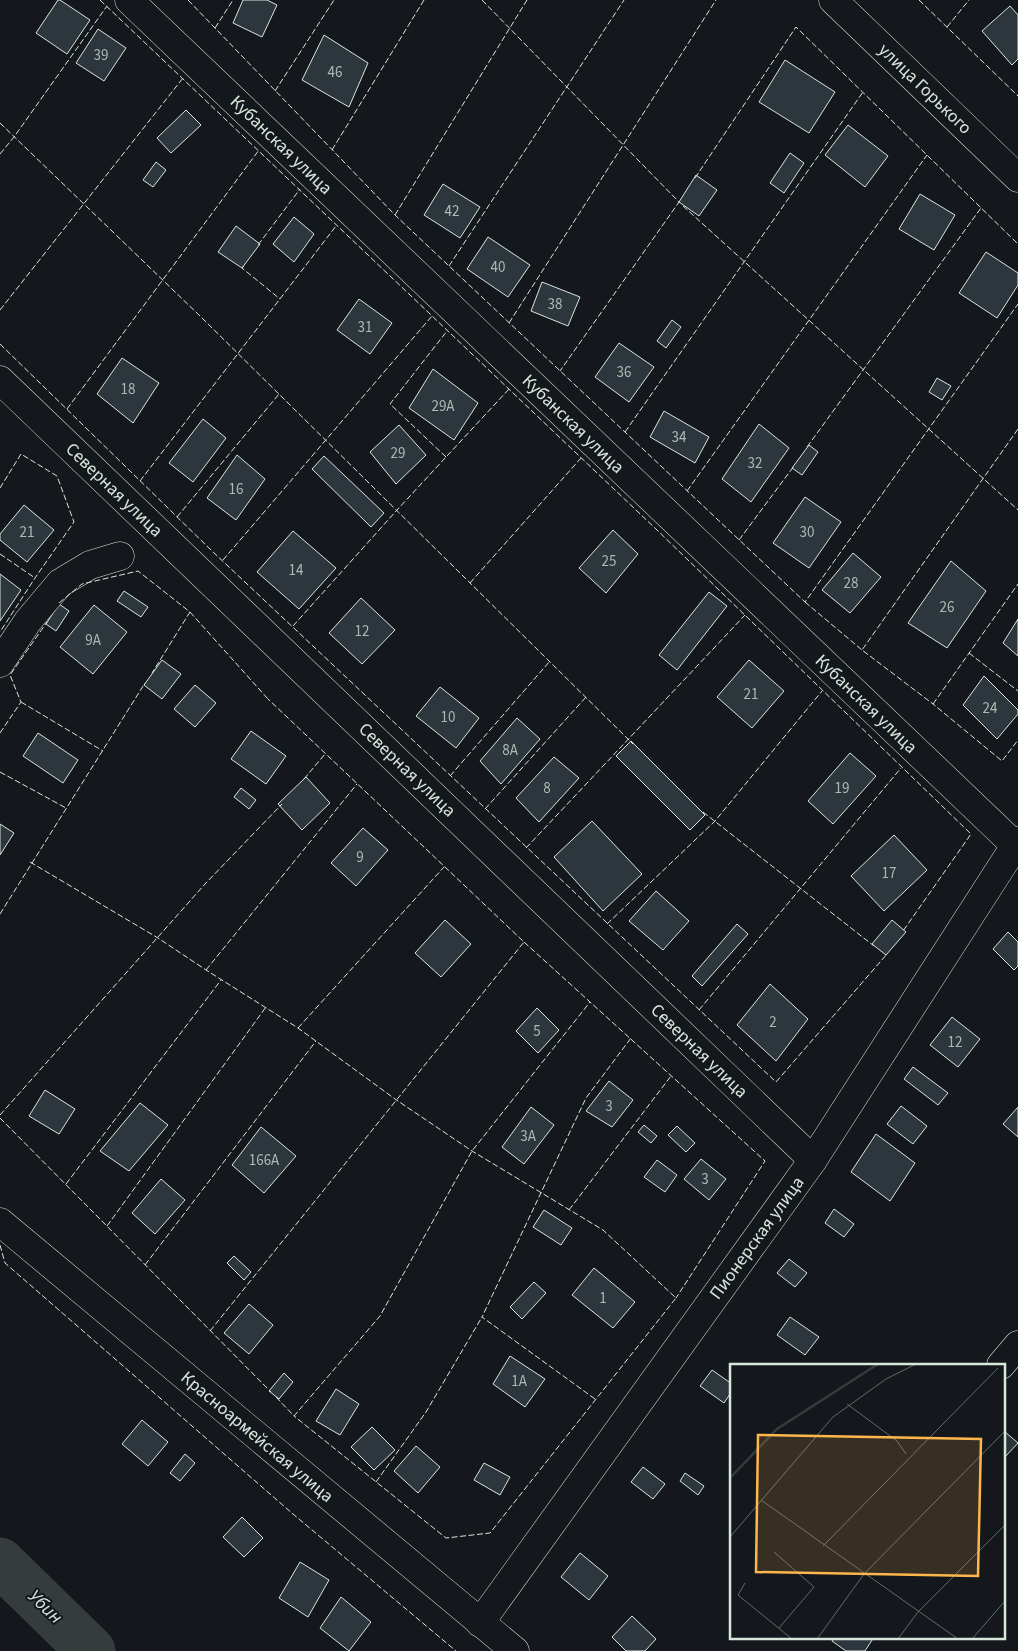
<svg xmlns="http://www.w3.org/2000/svg" width="1018" height="1651" font-family="'Source Sans 3',sans-serif">
	<rect width="100%" height="100%" fill="#14181c"/>
	<g fill="none" stroke-linecap="round" stroke-linejoin="round">
		<!-- river -->
		<polyline stroke="#363b3e" stroke-width="49" points="0,1562 91,1651"/>
	</g>
	<!-- building -->
	<g fill="#2c363c" stroke="#d8e6dc">
		<polygon points="58,0 60,0 90,20 67,54 36,33"/>
		<polygon points="243,0 267,0 277,5 262,37 233,23"/>
		<polygon points="1010,6 1018,15 1018,59 1012,65 982,31"/>
		<polygon points="98,29 126,48 104,81 76,63"/>
		<polygon points="324,35 368,63 349,107 302,80"/>
		<polygon points="785,60 835,92 809,133 759,102"/>
		<polygon points="186,110 201,125 171,153 157,138"/>
		<polygon points="848,125 888,156 865,187 825,155"/>
		<polygon points="790,153 804,163 784,193 770,183"/>
		<polygon points="156,162 166,170 153,187 143,180"/>
		<polygon points="696,175 717,190 699,216 679,202"/>
		<polygon points="443,184 480,207 460,238 424,215"/>
		<polygon points="920,194 955,215 934,250 899,229"/>
		<polygon points="294,217 314,234 294,262 273,244"/>
		<polygon points="236,226 260,244 242,268 218,252"/>
		<polygon points="488,237 530,265 508,297 467,269"/>
		<polygon points="986,252 1018,273 1018,285 997,318 959,293"/>
		<polygon points="542,282 580,297 568,326 531,311"/>
		<polygon points="359,299 392,323 370,354 337,330"/>
		<polygon points="672,320 681,327 666,348 657,341"/>
		<polygon points="619,343 654,367 629,402 595,377"/>
		<polygon points="122,358 159,383 133,423 97,394"/>
		<polygon points="433,369 478,403 454,440 409,408"/>
		<polygon points="937,378 951,386 942,400 929,392"/>
		<polygon points="664,411 709,437 695,463 650,437"/>
		<polygon points="203,419 226,438 193,482 169,463"/>
		<polygon points="759,424 789,448 751,502 722,479"/>
		<polygon points="399,425 426,455 396,484 370,452"/>
		<polygon points="809,445 818,452 802,475 792,468"/>
		<polygon points="237,455 265,479 236,520 207,498"/>
		<polygon points="324,456 384,513 371,527 312,469"/>
		<polygon points="805,497 841,522 809,568 773,543"/>
		<polygon points="24,505 54,530 27,562 0,540 0,534"/>
		<polygon points="613,530 638,554 606,593 579,568"/>
		<polygon points="293,531 336,568 299,609 257,572"/>
		<polygon points="853,553 881,577 850,613 822,590"/>
		<polygon points="951,561 986,591 947,648 908,623"/>
		<polygon points="0,574 21,590 0,621"/>
		<polygon points="124,591 148,607 141,617 117,601"/>
		<polygon points="709,592 727,606 677,670 659,655"/>
		<polygon points="361,598 395,630 362,664 329,633"/>
		<polygon points="59,604 69,611 56,631 46,624"/>
		<polygon points="94,605 127,632 93,674 60,647"/>
		<polygon points="1018,619 1018,656 1003,643"/>
		<polygon points="162,660 181,674 162,699 144,685"/>
		<polygon points="749,660 784,691 752,728 717,697"/>
		<polygon points="984,676 1018,710 1018,714 997,739 963,705"/>
		<polygon points="195,685 216,703 195,727 174,709"/>
		<polygon points="440,687 479,718 456,748 416,716"/>
		<polygon points="517,718 540,739 501,784 480,761"/>
		<polygon points="251,731 286,756 266,784 231,759"/>
		<polygon points="38,733 78,760 63,783 23,756"/>
		<polygon points="631,741 705,815 690,830 616,756"/>
		<polygon points="850,753 876,776 833,824 808,801"/>
		<polygon points="554,757 579,778 539,822 516,798"/>
		<polygon points="306,777 330,803 302,830 278,804"/>
		<polygon points="241,788 256,800 249,809 234,797"/>
		<polygon points="592,821 642,874 603,911 554,857"/>
		<polygon points="0,824 14,833 0,855"/>
		<polygon points="363,828 388,850 356,886 331,863"/>
		<polygon points="894,835 927,870 884,911 851,876"/>
		<polygon points="656,891 689,921 663,950 629,921"/>
		<polygon points="445,920 471,944 441,977 415,953"/>
		<polygon points="892,920 906,932 886,955 872,944"/>
		<polygon points="737,924 748,934 702,986 692,976"/>
		<polygon points="1008,932 1018,942 1018,966 1014,970 993,949"/>
		<polygon points="770,984 808,1019 776,1061 737,1025"/>
		<polygon points="537,1008 559,1030 538,1053 516,1031"/>
		<polygon points="952,1017 980,1039 958,1067 930,1045"/>
		<polygon points="913,1067 948,1093 938,1105 904,1079"/>
		<polygon points="609,1081 633,1100 612,1127 586,1111"/>
		<polygon points="45,1090 75,1109 59,1134 29,1116"/>
		<polygon points="140,1103 168,1125 129,1171 100,1151"/>
		<polygon points="901,1106 927,1126 913,1144 887,1124"/>
		<polygon points="531,1107 554,1125 524,1164 502,1147"/>
		<polygon points="1018,1107 1018,1137 1003,1124"/>
		<polygon points="644,1125 657,1136 651,1143 638,1132"/>
		<polygon points="677,1126 695,1143 686,1152 668,1135"/>
		<polygon points="261,1127 296,1156 264,1193 232,1165"/>
		<polygon points="876,1134 915,1163 890,1201 851,1172"/>
		<polygon points="701,1159 726,1179 709,1200 684,1179"/>
		<polygon points="657,1160 677,1175 665,1192 644,1177"/>
		<polygon points="161,1179 185,1200 155,1234 132,1213"/>
		<polygon points="834,1209 854,1224 844,1237 825,1223"/>
		<polygon points="544,1210 572,1228 561,1245 533,1227"/>
		<polygon points="234,1256 251,1272 244,1280 227,1263"/>
		<polygon points="789,1259 807,1273 795,1287 777,1273"/>
		<polygon points="594,1268 635,1302 613,1328 572,1295"/>
		<polygon points="534,1282 546,1293 522,1319 510,1307"/>
		<polygon points="249,1304 273,1325 249,1354 224,1333"/>
		<polygon points="790,1317 819,1337 805,1355 777,1335"/>
		<polygon points="510,1356 545,1379 525,1407 493,1384"/>
		<polygon points="712,1370 732,1384 732,1391 724,1403 700,1386"/>
		<polygon points="284,1373 293,1382 279,1399 269,1391"/>
		<polygon points="336,1389 359,1404 340,1435 316,1421"/>
		<polygon points="142,1420 168,1442 148,1466 122,1444"/>
		<polygon points="372,1427 395,1450 374,1470 351,1447"/>
		<polygon points="1004,1431 1018,1443 1004,1458"/>
		<polygon points="416,1446 440,1467 418,1493 394,1471"/>
		<polygon points="185,1454 195,1463 180,1481 170,1473"/>
		<polygon points="484,1463 510,1477 500,1495 474,1480"/>
		<polygon points="643,1467 665,1484 653,1499 631,1482"/>
		<polygon points="685,1473 704,1486 698,1495 680,1481"/>
		<polygon points="242,1517 263,1538 244,1557 223,1537"/>
		<polygon points="580,1553 608,1576 589,1600 561,1577"/>
		<polygon points="300,1562 329,1580 308,1617 279,1598"/>
		<polygon points="341,1597 371,1622 349,1651 320,1628"/>
		<polygon points="632,1616 656,1639 645,1651 626,1651 612,1637"/>
		<polygon points="834,1637 874,1637 865,1651 846,1651 832,1641"/>
	</g>
	<g fill="none" stroke-linecap="round" stroke-linejoin="round">
		<!-- minor casing -->
		<g stroke="#d8e6dc" stroke-width="29">
			<g id="minor">
				<polyline points="129,0 1018,848"/>
				<polyline points="833,0 1018,178"/>
				<polyline points="0,380 813,1160"/>
				<polyline points="0,663 28,621 60,583 90,565 120,556"/>
				<polyline points="0,1222 515,1651"/>
				<polyline points="1001,1365 1018,1345"/>
				<polyline points="480,1623 813,1160 1018,841"/>
			</g>
		</g>
		<!-- minor -->
		<use href="#minor" stroke="#14181c" stroke-width="28"/>
		<!-- fence -->
		<g stroke="#d8e6dc" stroke-width="1" stroke-dasharray="6 2.5" stroke-linecap="butt">
			<polyline points="100,0 657,530 971,834 903,931"/>
			<polyline points="188,0 395,215 805,602 1018,304"/>
			<polyline points="482,0 679,202 560,371"/>
			<polyline points="919,0 1018,96"/>
			<polyline points="947,27 969,0"/>
			<polyline points="215,28 233,0"/>
			<polyline points="275,91 334,0"/>
			<polyline points="0,123 200,316 633,744"/>
			<polyline points="332,150 424,0"/>
			<polyline points="0,154 14,137 107,6"/>
			<polyline points="695,178 796,27 1018,244"/>
			<polyline points="683,206 1018,510"/>
			<polyline points="395,215 527,0"/>
			<polyline points="258,245 300,189"/>
			<polyline points="244,266 242,268 280,299"/>
			<polyline points="449,266 624,0"/>
			<polyline points="0,310 183,78"/>
			<polyline points="509,323 716,0"/>
			<polyline points="0,344 212,551 776,1082 887,954"/>
			<polyline points="67,409 259,150"/>
			<polyline points="1018,429 862,650 933,704 1002,761 1018,740"/>
			<polyline points="625,432 863,92"/>
			<polyline points="807,447 981,208"/>
			<polyline points="446,457 390,404 447,331"/>
			<polyline points="140,481 336,226"/>
			<polyline points="0,488 21,454 57,476 74,522 35,578 0,632"/>
			<polyline points="687,491 927,155"/>
			<polyline points="177,517 279,394"/>
			<polyline points="739,540 794,466"/>
			<polyline points="0,554 35,578"/>
			<polyline points="223,560 432,316"/>
			<polyline points="470,583 581,458"/>
			<polyline points="805,602 862,650"/>
			<polyline points="59,603 82,584 138,571 190,612 152,673"/>
			<polyline points="190,612 268,699"/>
			<polyline points="293,626 397,510 509,389"/>
			<polyline points="969,653 1018,691"/>
			<polyline points="21,702 103,751"/>
			<polyline points="933,704 1018,584"/>
			<polyline points="0,733 21,702 10,675 47,622"/>
			<polyline points="0,772 66,808"/>
			<polyline points="450,776 550,661"/>
			<polyline points="304,779 325,754 324,753"/>
			<polyline points="485,809 586,697"/>
			<polyline points="703,812 874,946"/>
			<polyline points="526,848 745,615"/>
			<polyline points="30,862 158,938 206,970 298,1028 395,1099 472,1151 603,1230 676,1298 490,1533 446,1538 294,1416"/>
			<polyline points="0,914 145,683"/>
			<polyline points="607,924 715,821 822,691"/>
			<polyline points="524,942 765,1161 676,1298"/>
			<polyline points="206,970 357,784"/>
			<polyline points="699,1010 901,768"/>
			<polyline points="298,1028 444,867"/>
			<polyline points="0,1115 205,884 282,804"/>
			<polyline points="0,1118 271,1392"/>
			<polyline points="66,1184 221,980"/>
			<polyline points="569,1210 671,1076"/>
			<polyline points="107,1226 266,1007"/>
			<polyline points="0,1245 5,1263 293,1514 456,1651"/>
			<polyline points="145,1265 316,1041"/>
			<polyline points="210,1331 524,942 268,699"/>
			<polyline points="276,1397 294,1416 380,1316 472,1151 590,1002"/>
			<polyline points="595,1399 482,1317 586,1098 631,1038"/>
			<polyline points="376,1482 426,1412 482,1317"/>
		</g>
	</g>
	<g text-anchor="middle" dominant-baseline="central" stroke-width="4" stroke-linejoin="round" paint-order="stroke">
		<!-- number labels -->
		<g font-size="15" fill="#adbab4">
			<text x="101" y="55">39</text>
			<text x="335" y="72">46</text>
			<text x="452" y="211">42</text>
			<text x="498" y="267">40</text>
			<text x="555" y="304">38</text>
			<text x="365" y="327">31</text>
			<text x="624" y="372">36</text>
			<text x="128" y="389">18</text>
			<text x="443" y="406">29А</text>
			<text x="679" y="437">34</text>
			<text x="398" y="453">29</text>
			<text x="755" y="463">32</text>
			<text x="236" y="489">16</text>
			<text x="27" y="532">21</text>
			<text x="807" y="532">30</text>
			<text x="609" y="561">25</text>
			<text x="296" y="570">14</text>
			<text x="851" y="583">28</text>
			<text x="947" y="607">26</text>
			<text x="362" y="631">12</text>
			<text x="93" y="640">9А</text>
			<text x="751" y="694">21</text>
			<text x="990" y="708">24</text>
			<text x="448" y="717">10</text>
			<text x="510" y="750">8А</text>
			<text x="547" y="788">8</text>
			<text x="842" y="788">19</text>
			<text x="360" y="857">9</text>
			<text x="889" y="873">17</text>
			<text x="773" y="1022">2</text>
			<text x="537" y="1031">5</text>
			<text x="955" y="1042">12</text>
			<text x="609" y="1106">3</text>
			<text x="528" y="1136">3А</text>
			<text x="264" y="1160">166А</text>
			<text x="705" y="1179">3</text>
			<text x="603" y="1298">1</text>
			<text x="519" y="1381">1А</text>
		</g>
		<!-- street labels -->
		<g font-size="18" fill="#d8e6dc" stroke="#14181c">
			<text transform="translate(925 89) rotate(44)">улица Горького</text>
			<text transform="translate(281 145) rotate(44)">Кубанская улица</text>
			<text transform="translate(573 424) rotate(44)">Кубанская улица</text>
			<text transform="translate(114 490) rotate(44)">Северная улица</text>
			<text transform="translate(866 704) rotate(44)">Кубанская улица</text>
			<text transform="translate(407 770) rotate(44)">Северная улица</text>
			<text transform="translate(699 1051) rotate(44)">Северная улица</text>
			<text transform="translate(757 1238) rotate(-54)">Пионерская улица</text>
			<text transform="translate(257 1437) rotate(40)">Красноармейская улица</text>
		</g>
		<!-- water labels -->
		<g font-size="19" font-style="italic" fill="#d8e6dc" stroke="#14181c">
			<text transform="translate(45 1607) rotate(44)">Убин</text>
		</g>
	</g>
	<!-- overview -->
	<g transform="translate(730 1364)">
		<rect width="275" height="275" fill="#14181c"/>
		<path fill="none" stroke="#363b3e" stroke-width="2.5" d="M 0,114 L 47,65 L 148,0"/>
		<path fill="none" stroke="#626a69" stroke-width="1" d="M 117,40 L 167,77 L 176,90M 31,136 L 228,275M 0,173 L 103,53 L 156,15 L 186,0M 93,182 L 268,4M 44,188 L 84,223 L 49,264M 15,219 L 8,231 L 62,275M 87,275 L 134,210 L 275,67M 168,275 L 188,248 L 275,161M 242,275 L 275,237"/>
		<path fill="#ffb74d" fill-opacity="0.15" stroke="#ffb74d" stroke-width="2.5" d="M 28,71 L 251,75 L 248,212 L 26,208 Z"/>
		<rect width="275" height="275" fill="none" stroke="#d8e6dc" stroke-width="2.5"/>
	</g>
</svg>
